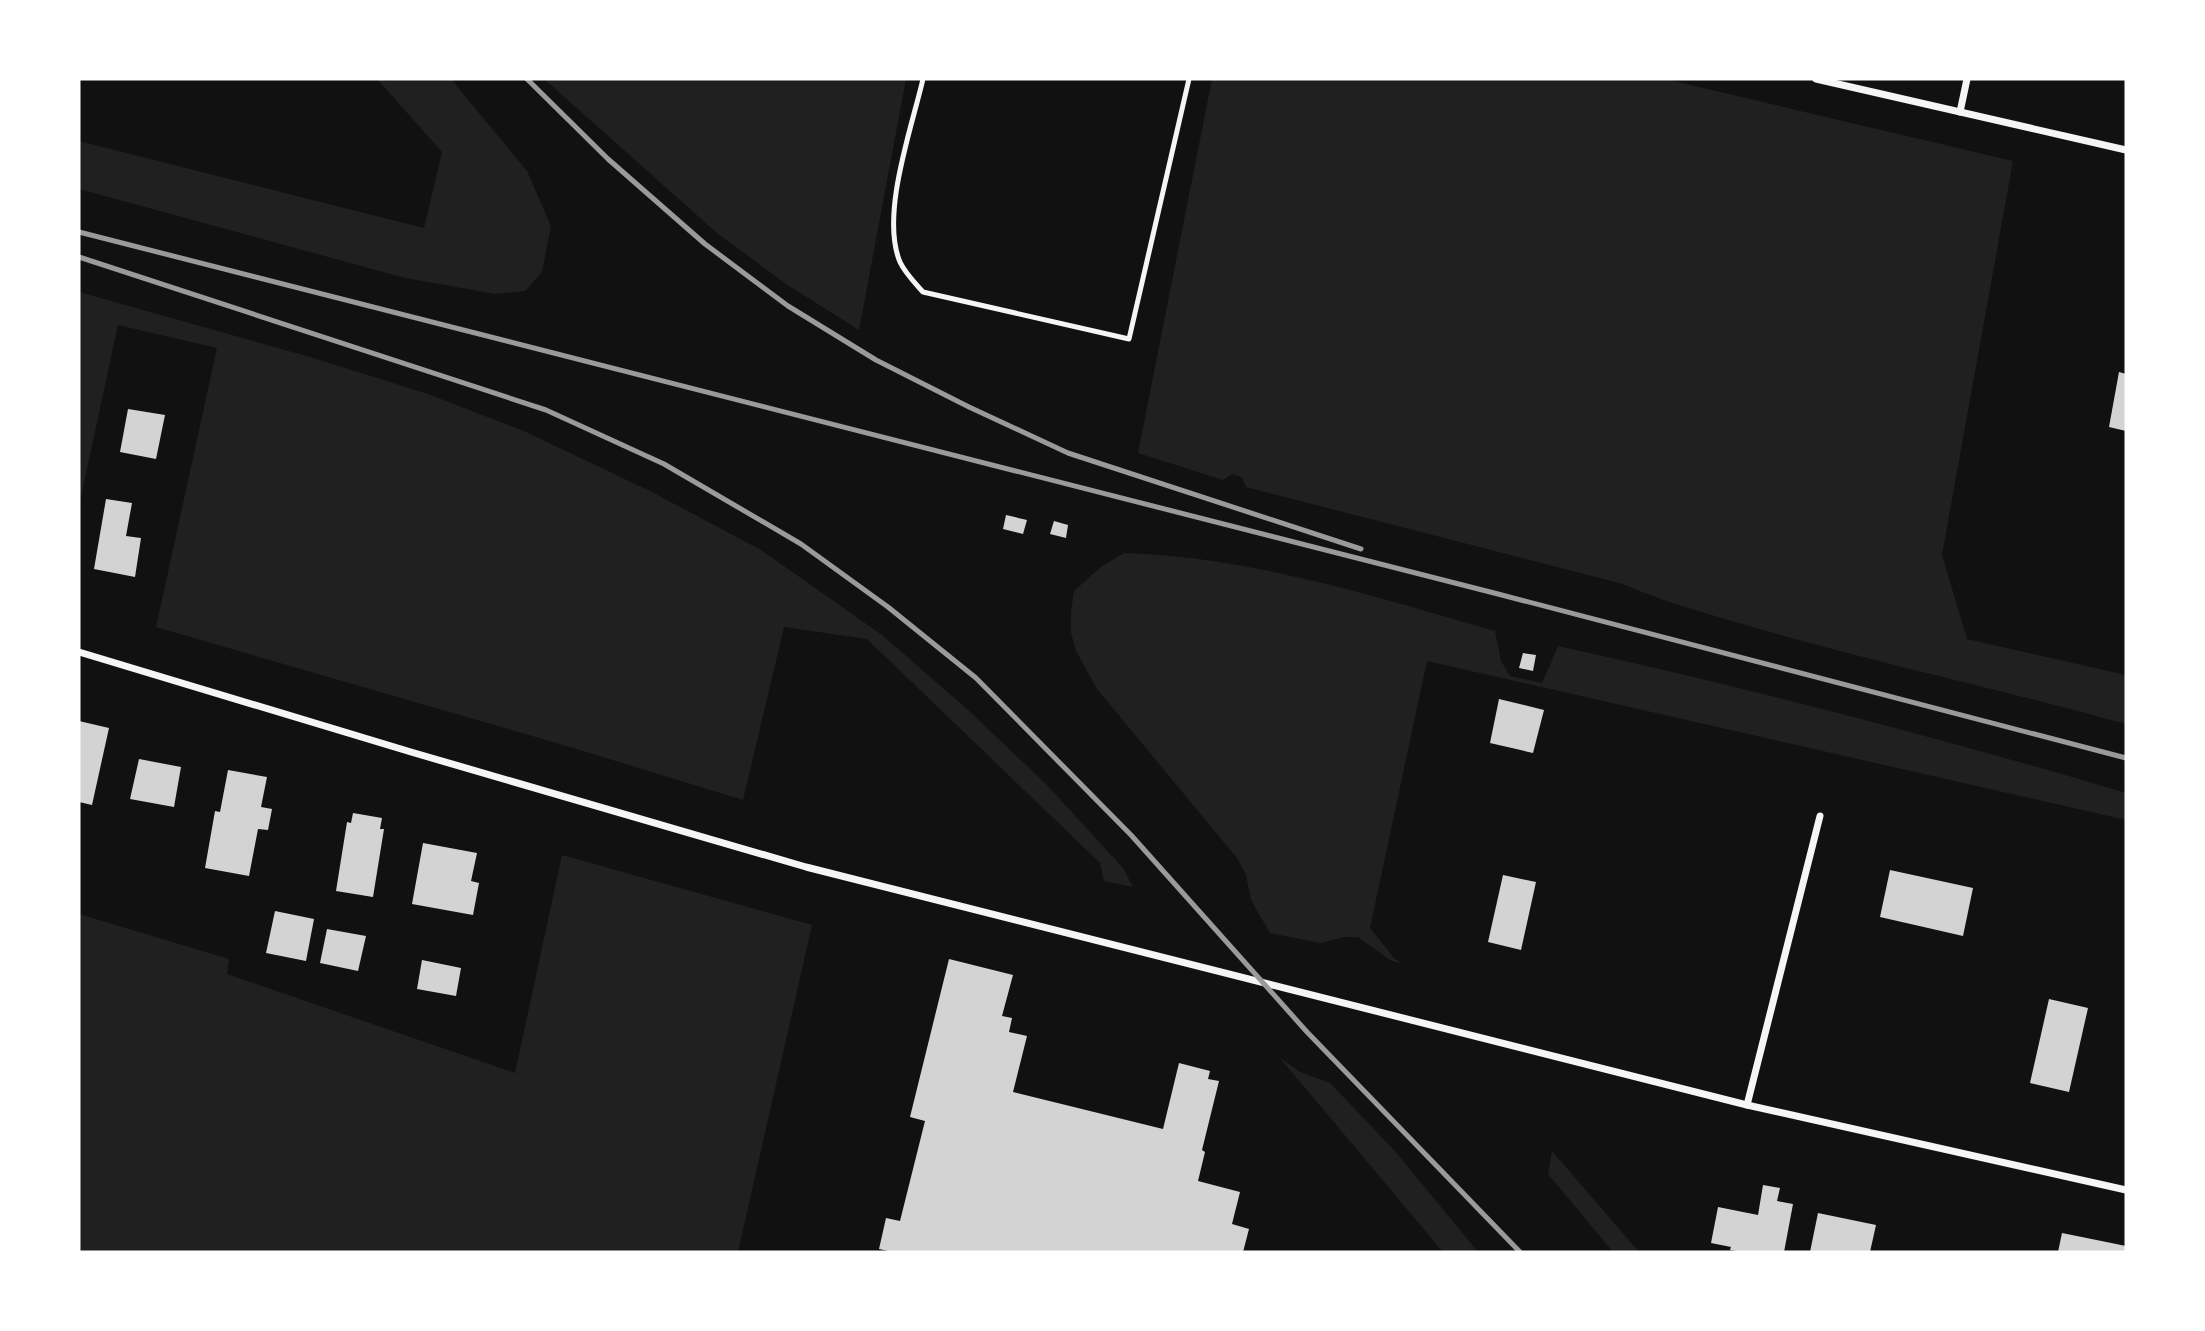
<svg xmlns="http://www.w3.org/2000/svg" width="2205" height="1331" font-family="'Nunito Sans',sans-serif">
	<rect width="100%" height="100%" fill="#111"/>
	<!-- green -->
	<g fill="#202020">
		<polygon points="377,79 451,79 527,171 551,226 542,272 525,291 496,294 405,278 79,189 79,141 424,228 442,152"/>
		<polygon points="544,79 906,79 859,330 786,284 717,233"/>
		<path d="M 1212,79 L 1665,79 L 2013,161 L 1942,555 L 1967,639 L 2126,675 L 2126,724 C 2008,691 1888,666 1770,632 C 1720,617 1671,605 1623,584 L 1246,487 L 1242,477 L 1232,474 L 1223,480 L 1138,453 Z"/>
		<polygon points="79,292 310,357 428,394 526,432 652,492 761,550 882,635 967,709 1046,784 1123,868 1133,887 1104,881 1100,863 867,639 784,627 743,800 570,747 156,627 217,348 118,325 79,506"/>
		<path d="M 1124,553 C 1251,557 1374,596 1495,631 L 1501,661 L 1510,676 L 1542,683 L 1558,646 C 1749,688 1938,737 2126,793 L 2126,820 L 1427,661 L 1370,928 L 1394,958 L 1403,964 L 1390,960 L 1358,937 L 1345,937 L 1321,943 L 1270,933 L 1251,900 L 1246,875 L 1237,858 L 1097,689 L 1076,651 L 1071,633 L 1071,612 L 1074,591 L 1101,567 Z"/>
		<polygon points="562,855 812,925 738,1252 79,1252 79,914 229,959 227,974 515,1073"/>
		<polygon points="1280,1058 1300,1072 1330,1083 1394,1150 1478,1252 1443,1252"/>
		<polygon points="1552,1151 1639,1252 1613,1252 1548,1174"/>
	</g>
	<!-- building -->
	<g fill="#d3d3d3">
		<polygon points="2119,372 2126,374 2126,431 2109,427"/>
		<polygon points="128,409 165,415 156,459 120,452"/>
		<polygon points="106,499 132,503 126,536 141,538 135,577 94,569"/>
		<polygon points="1006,515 1027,520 1023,534 1003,529"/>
		<polygon points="1054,521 1068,525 1066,538 1050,534"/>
		<polygon points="1523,653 1536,655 1533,671 1519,668"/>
		<polygon points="1499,699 1544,710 1533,753 1490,743"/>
		<polygon points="79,721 109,728 92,805 79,802"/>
		<polygon points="139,759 181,767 174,807 130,799"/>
		<polygon points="228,770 267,777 261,807 272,809 268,830 258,829 249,876 205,868 215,811 220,812"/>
		<polygon points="353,813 382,818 380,829 384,829 373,897 336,891 347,822 351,823"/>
		<polygon points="423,843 477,853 471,881 479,883 473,915 412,904"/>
		<polygon points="1890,870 1973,888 1963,936 1880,917"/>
		<polygon points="1503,875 1536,882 1521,950 1488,942"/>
		<polygon points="275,911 314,919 306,961 266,953"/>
		<polygon points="327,929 366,936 358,971 320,963"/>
		<polygon points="949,959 1013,975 1002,1016 1012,1018 1009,1032 1027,1036 1013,1092 1163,1129 1179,1063 1210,1071 1208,1079 1219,1081 1202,1150 1205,1152 1198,1181 1240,1192 1232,1224 1249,1229 1243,1252 893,1252 879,1249 886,1218 900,1221 925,1121 910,1117"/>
		<polygon points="422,960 461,968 456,996 417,989"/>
		<polygon points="2049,999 2088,1008 2069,1092 2030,1083"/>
		<polygon points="1763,1185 1780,1188 1777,1201 1793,1204 1784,1252 1743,1252 1730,1250 1731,1247 1711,1243 1718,1207 1758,1215"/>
		<polygon points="1818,1213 1876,1225 1870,1252 1810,1252"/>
		<polygon points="2062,1233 2126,1246 2126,1252 2058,1252"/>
	</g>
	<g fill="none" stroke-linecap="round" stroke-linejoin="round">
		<!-- service -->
		<path stroke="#f5f5f5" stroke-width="5" d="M 923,79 C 912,127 880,215 900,262 C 905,273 915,283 923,292 L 1129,339 L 1189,79"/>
		<!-- minor -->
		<g stroke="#f5f5f5" stroke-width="7">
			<polyline points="1816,79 2126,150"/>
			<polyline points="1960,112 1967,79"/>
			<polyline points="79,652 411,752 806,867 1747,1105 2126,1190"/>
			<polyline points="1747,1105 1820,816"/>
		</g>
		<!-- rail -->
		<g stroke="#9a9a9a" stroke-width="5">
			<polyline points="527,79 608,159 705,244 788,306 876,360 969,407 1068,453 1361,549"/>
			<polyline points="79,232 1498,594 2126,758"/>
			<polyline points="79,257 546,410 664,464 801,544 888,607 976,678 1131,835 1307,1032 1520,1252"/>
		</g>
	</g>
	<!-- border -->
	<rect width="2205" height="1331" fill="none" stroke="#ffffff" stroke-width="161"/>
</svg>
